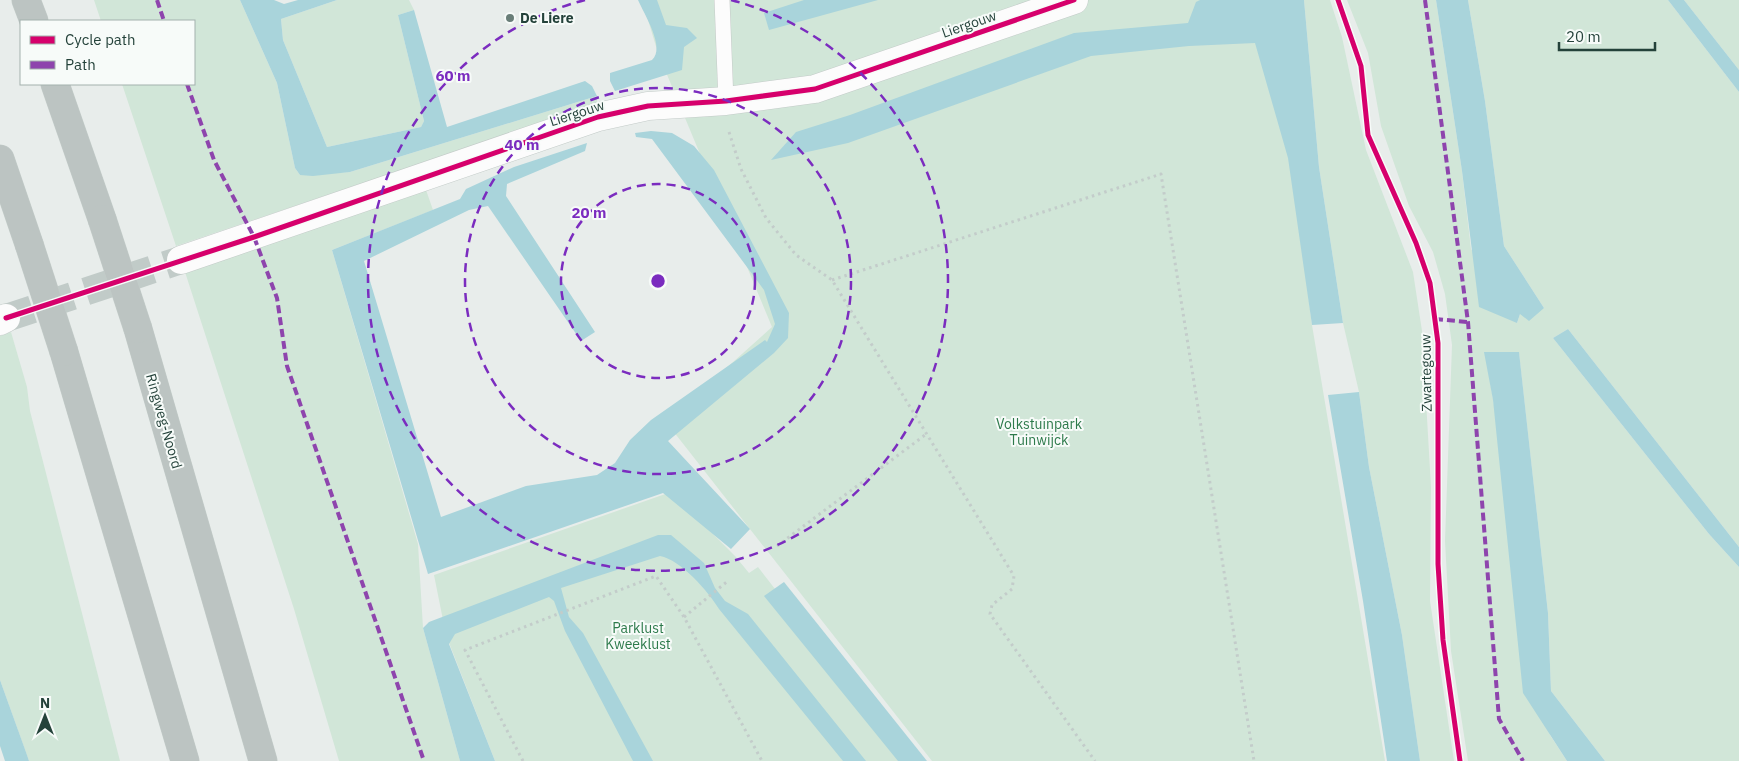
<svg xmlns="http://www.w3.org/2000/svg" width="1739" height="761" font-family="'IBM Plex Sans',sans-serif">
	<rect width="100%" height="100%" fill="#e8edeb"/>
	<!-- green -->
	<g fill="#d1e6d8">
		<polygon points="94,0 240,0 277,83 295,168 300,175 350,172 597,96 597,104 176,246 122,84 194,84 194,21 101,21"/>
		<polygon points="337,0 409,0 414,10 398,15 424,121 421,127 327,147 283,40 281,19"/>
		<polygon points="642,0 1271,0 1312,325 1385,761 932,761 666,422 772,327 658,53"/>
		<polygon points="1304,0 1330,0 1342,37 1366,150 1413,272 1422,331 1431,487 1430,601 1454,761 1420,761 1402,635 1369,467 1359,392 1343,323 1319,167"/>
		<polygon points="1347,0 1436,0 1462,171 1471,249 1517,323 1520,314 1544,308 1504,246 1485,101 1468,0 1668,0 1739,92 1739,547 1568,329 1553,338 1709,534 1739,567 1739,761 1605,761 1551,691 1548,613 1519,353 1485,352 1550,735 1567,761 1468,761 1451,651 1445,541 1452,345 1445,294 1433,252 1409,206 1381,126 1368,53"/>
		<polygon points="1684,0 1739,0 1739,70"/>
		<polygon points="426,190 433,210 332,250 418,544 423,628 460,761 339,761 294,609 185,272"/>
		<polygon points="11,332 27,387 30,411 120,761 29,761 0,680 0,336"/>
		<polygon points="671,492 735,556 749,573 758,567 909,761 495,761 446,635 434,575"/>
	</g>
	<!-- water -->
	<g fill="#a9d4db">
		<polygon points="240,0 274,0 284,4 298,0 337,0 281,19 283,40 327,147 421,127 424,121 398,15 414,10 447,127 585,81 592,86 597,96 350,172 313,176 300,175 295,168 277,83"/>
		<path d="M 638,0 L 657,0 L 666,25 L 687,28 L 697,38 L 684,47 L 682,70 L 615,91 L 610,81 L 610,73 L 652,60 C 666,48 644,14 638,0 Z"/>
		<polygon points="804,0 878,0 769,30 764,13"/>
		<polygon points="1200,0 1304,0 1319,167 1343,323 1312,325 1288,158 1255,43 1189,46 1091,56 848,143 771,160 796,132 850,115 1074,33 1188,23 1196,2"/>
		<polygon points="1436,0 1468,0 1485,101 1504,246 1544,308 1529,321 1520,314 1517,323 1479,307 1462,171"/>
		<polygon points="1668,0 1684,0 1739,70 1739,92"/>
		<polygon points="651,131 672,133 694,146 714,170 789,313 788,338 774,353 668,441 750,529 731,549 663,493 428,574 332,250 460,199 466,189 514,167 587,143 585,151 507,184 506,196 595,332 581,341 488,206 469,210 364,261 441,517 526,486 597,475 615,463 630,440 651,420 765,340 767,342 775,324 764,290 652,139 636,137 635,133"/>
		<polygon points="1568,329 1739,547 1739,567 1709,534 1553,338"/>
		<polygon points="1484,352 1519,352 1548,613 1551,691 1605,761 1567,761 1523,693 1493,400"/>
		<polygon points="1359,392 1369,467 1402,635 1420,761 1387,761 1363,601 1328,395"/>
		<path d="M 658,535 L 671,535 L 704,563 L 715,588 L 725,601 L 748,614 L 866,761 L 843,761 L 719,609 C 708,591 681,560 660,556 L 561,588 L 569,617 L 583,633 L 653,761 L 633,761 L 565,631 L 554,601 L 549,597 L 455,634 L 449,644 L 495,761 L 460,761 L 423,628 L 429,622 Z"/>
		<polygon points="784,582 927,761 898,761 764,596"/>
		<polygon points="0,680 27,755 29,761 5,761 0,746"/>
	</g>
	<g fill="none" stroke-linecap="round" stroke-linejoin="round">
		<!-- secondary-tunnel -->
		<polyline stroke="#c1cbc8" stroke-width="28" stroke-dasharray="28 14" stroke-linecap="butt" points="6,318 181,260"/>
		<!-- lane casing -->
		<g stroke="#c5cac8" stroke-width="16">
			<polyline id="lane" points="722,0 726,101"/>
		</g>
		<!-- secondary casing -->
		<g stroke="#c3cbc8" stroke-width="29">
			<g id="secondary">
				<polyline points="181,260 598,117 648,106 726,101 815,89 1074,0"/>
				<polyline points="0,321 6,318"/>
			</g>
		</g>
		<!-- highway casing -->
		<g stroke="#c3ccc9" stroke-width="29">
			<g id="highway">
				<polyline points="26,0 34,21"/>
				<polyline points="55,84 102,219"/>
				<polyline points="0,159 29,244"/>
				<polyline points="138,329 263,761"/>
				<polyline points="64,352 185,761"/>
			</g>
		</g>
		<!-- path -->
		<g stroke="#c3ccca" stroke-width="3" stroke-dasharray="2.5 4" stroke-linecap="butt">
			<polyline points="729,132 741,169 766,218 796,255 832,280 1014,576 1012,589 992,605 990,614 1095,761"/>
			<polyline points="832,280 1161,174 1254,761"/>
			<polyline points="777,546 925,435"/>
			<polyline points="684,617 729,580"/>
			<polyline points="523,761 465,650 656,576 684,617 762,761"/>
		</g>
		<!-- lane -->
		<use href="#lane" stroke="#fcfcfc" stroke-width="15"/>
		<!-- secondary -->
		<use href="#secondary" stroke="#fcfcfc" stroke-width="28"/>
		<!-- highway -->
		<use href="#highway" stroke="#bcc4c2" stroke-width="28"/>
		<!-- highway-bridge casing -->
		<g stroke="#c3ccc9" stroke-width="29" stroke-linecap="butt">
			<g id="highway-bridge">
				<polyline points="102,219 138,329"/>
				<polyline points="29,244 64,352"/>
			</g>
		</g>
		<!-- highway-bridge -->
		<use href="#highway-bridge" stroke="#bcc4c2" stroke-width="28"/>
		<!-- quiet -->
		<g stroke="#8e44ad" stroke-width="4" stroke-dasharray="8 4" stroke-linecap="butt">
			<polyline points="157,0 164,21"/>
			<polyline points="1425,0 1468,322 1499,719 1523,761"/>
			<polyline points="187,84 214,160 254,237 277,298 287,366 424,761"/>
			<polyline points="1435,319 1468,322"/>
		</g>
		<!-- cycleway casing -->
		<g stroke="#f7fbf9" stroke-width="8">
			<g id="cycleway">
				<polyline points="1338,0 1361,66 1368,135 1416,243 1430,283 1438,343 1438,564 1443,640 1460,761"/>
				<polyline points="6,318 254,237 598,117 648,106 726,101 815,89 1074,0"/>
			</g>
		</g>
		<!-- cycleway -->
		<use href="#cycleway" stroke="#d6006c" stroke-width="5"/>
	</g>
	<!-- distance rings -->
	<g fill="none" stroke="#7b2cbf" stroke-width="2.5" stroke-dasharray="9 6">
		<circle cx="658" cy="281" r="97"/>
		<circle cx="658" cy="281" r="193"/>
		<path d="M731 0A290 290 0 1 1 585 0"/>
	</g>
	<!-- markers -->
	<circle fill="#697e78" stroke="#f7fbf9" stroke-width="2" cx="510" cy="18" r="5"/>
	<g text-anchor="middle" dominant-baseline="central" stroke-width="4" stroke-linejoin="round" paint-order="stroke">
		<!-- poi labels -->
		<g font-size="14" font-weight="bold" fill="#24423a" stroke="#f7fbf9" text-anchor="start">
			<text x="520" y="18">De Liere</text>
		</g>
		<!-- street labels -->
		<g font-size="14" fill="#24423a" stroke="#f7fbf9">
			<text transform="translate(969 24) rotate(-19)">Liergouw</text>
			<text transform="translate(577 113) rotate(-18)">Liergouw</text>
			<text transform="translate(1426 373) rotate(-91)">Zwartegouw</text>
			<text transform="translate(164 421) rotate(74)">Ringweg-Noord</text>
		</g>
		<!-- park labels -->
		<g font-size="14" fill="#2d7a4b" stroke="#f7fbf9">
			<text x="1039" y="424">Volkstuinpark<tspan x="1039" dy="16">Tuinwijck</tspan></text>
			<text x="638" y="628">Parklust<tspan x="638" dy="16">Kweeklust</tspan></text>
		</g>
	</g>
	<circle cx="658" cy="281" r="8" fill="#7b2cbf" stroke="#f7fbf9" stroke-width="2.5"/>
	<g font-size="15" text-anchor="middle" font-weight="bold" fill="#7b2cbf" stroke="#f7fbf9" stroke-width="4" stroke-linejoin="round" paint-order="stroke">
		<text x="453" y="81">60 m</text>
		<text x="522" y="150">40 m</text>
		<text x="589" y="218">20 m</text>
	</g>
	<!-- legend -->
	<rect x="20" y="20" width="175" height="65" fill="#f7fbf9" stroke="#a3b1ad"/>
	<rect x="30" y="36" width="25" height="8" fill="#d6006c" stroke="#a3b1ad"/>
	<text x="65" y="45" font-size="15" fill="#24423a">Cycle path</text>
	<rect x="30" y="61" width="25" height="8" fill="#8e44ad" stroke="#a3b1ad"/>
	<text x="65" y="70" font-size="15" fill="#24423a">Path</text>
	<!-- north arrow -->
	<g transform="translate(45 716)" stroke="#f7fbf9" stroke-width="4" paint-order="stroke">
	<path d="M0-4L9 19L0 12L-9 19Z" fill="#24423a"/>
	<text y="-8" font-size="14" font-weight="bold" text-anchor="middle" fill="#24423a">N</text>
	</g>
	<!-- scale -->
	<path d="M1559 42v8h96v-8" fill="none" stroke="#24423a" stroke-width="2.5"/>
	<text x="1566" y="42" font-size="15" fill="#24423a" stroke="#f7fbf9" stroke-width="4" paint-order="stroke">20 m</text>
</svg>
